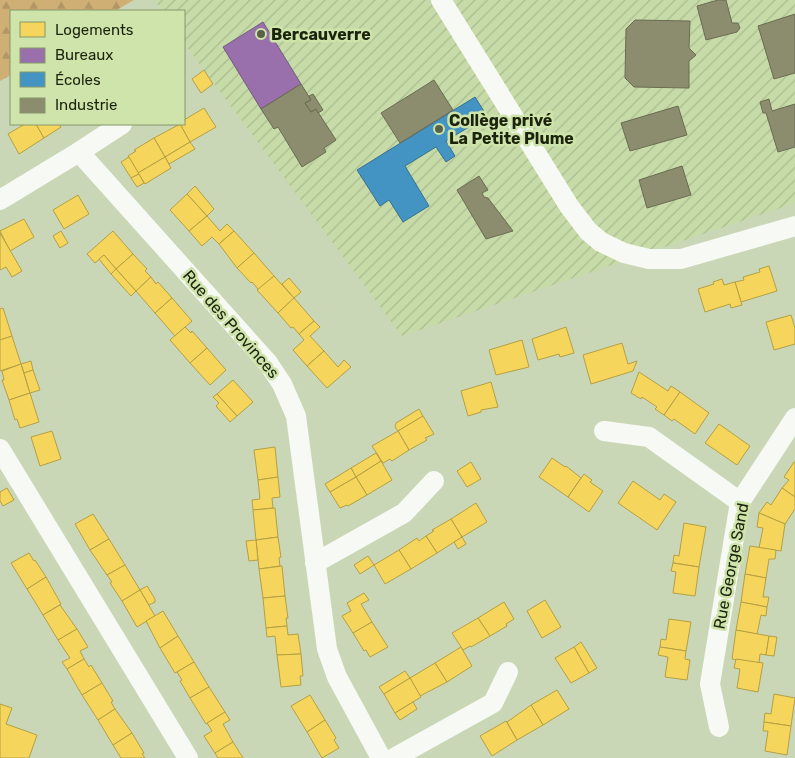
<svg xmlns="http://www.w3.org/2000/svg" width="795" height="758" font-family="Rubik,sans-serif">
	<defs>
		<pattern id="industrial-furrows" width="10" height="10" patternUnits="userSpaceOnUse" patternTransform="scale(1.25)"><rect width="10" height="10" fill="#c7dba8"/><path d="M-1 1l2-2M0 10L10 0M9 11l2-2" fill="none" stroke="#aabc8f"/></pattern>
		<pattern id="forest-firs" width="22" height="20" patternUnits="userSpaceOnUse" patternTransform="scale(1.25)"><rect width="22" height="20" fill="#d0af75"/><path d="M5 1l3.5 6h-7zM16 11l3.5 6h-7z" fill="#b29664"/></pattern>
	</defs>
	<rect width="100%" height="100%" fill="#cad7b7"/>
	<!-- industrial -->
	<polygon fill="url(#industrial-furrows)" points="156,0 795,0 795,203 402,336 184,43 184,11 160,11"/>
	<!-- forest -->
	<polygon fill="url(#forest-firs)" points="0,0 134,0 115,11 11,11 11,75 0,81"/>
	<!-- homes -->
	<g fill="#f6d55c" stroke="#b4a044">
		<polygon points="204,70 213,84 201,93 192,79"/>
		<polygon points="204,108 216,127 190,142 180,124 184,124 184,120"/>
		<polygon points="25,124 36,124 44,138 19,154 8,134"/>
		<polygon points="36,124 59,124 61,127 44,138"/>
		<polygon points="180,124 190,142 165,157 154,138"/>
		<polygon points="154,138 165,157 138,173 128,156 136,151 134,150"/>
		<polygon points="190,142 195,149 169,164 165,157"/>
		<polygon points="129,157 139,174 131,178 121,162"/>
		<polygon points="165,157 171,168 145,184 138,173"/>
		<polygon points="139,174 144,183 137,187 131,178"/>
		<polygon points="195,186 214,209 207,216 187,194"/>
		<polygon points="187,194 207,216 189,231 170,210"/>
		<polygon points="78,195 89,214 64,229 53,210"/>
		<polygon points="207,216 220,231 227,224 234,231 219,244 212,237 202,246 189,231"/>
		<polygon points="24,219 34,237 10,251 0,231"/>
		<polygon points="61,231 68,243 60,248 53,236"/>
		<polygon points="113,231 133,254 116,269 104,255 95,263 87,254"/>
		<polygon points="234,231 254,253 237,268 219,244"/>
		<polygon points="0,233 22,271 12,277 6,267 0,270"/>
		<polygon points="254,253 274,276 259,290 252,282 251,283 237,268"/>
		<polygon points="133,254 147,269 145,271 151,277 136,291 116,269"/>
		<polygon points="104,255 116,269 111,274 99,259"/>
		<polygon points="769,266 777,291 741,302 735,282 744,280 743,277 760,272 759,269"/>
		<polygon points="116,269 136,291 131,296 111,274"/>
		<polygon points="274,276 294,298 278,313 257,290"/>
		<polygon points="151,277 156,284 158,282 172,298 155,313 136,291"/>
		<polygon points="289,278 301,292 294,298 282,284"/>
		<polygon points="722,279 724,285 735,282 742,305 731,308 730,304 705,312 698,289 714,284 713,282"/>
		<polygon points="172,298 192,321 175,336 155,313"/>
		<polygon points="294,298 314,321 299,334 293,327 291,328 278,313"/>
		<polygon points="3,308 12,336 0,340 0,309"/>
		<polygon points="791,315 795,328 795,344 774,350 766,322"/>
		<polygon points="314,321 320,327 310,336 324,351 307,366 293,350 304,340 299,334"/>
		<polygon points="185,327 191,333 192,331 207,348 190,363 170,340"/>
		<polygon points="566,327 574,353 560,357 559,354 538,360 532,339"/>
		<polygon points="12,336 21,364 0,371 0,340"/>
		<polygon points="522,340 529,367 496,375 489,350"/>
		<polygon points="622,343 628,364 637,361 633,371 591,384 583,355"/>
		<polygon points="207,348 226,370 210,385 190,363"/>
		<polygon points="324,351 338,367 344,360 351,367 327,388 307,366"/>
		<polygon points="31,361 33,370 24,373 21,364"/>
		<polygon points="21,364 30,393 9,400 2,380 4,380 2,371"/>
		<polygon points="33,370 40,390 30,393 24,373"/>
		<polygon points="639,372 668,391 671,386 680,392 664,415 655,409 657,407 642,397 641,399 631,393"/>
		<polygon points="233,380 253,402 237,416 217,394"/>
		<polygon points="491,382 498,407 481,410 481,412 468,416 461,391"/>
		<polygon points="680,392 709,413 695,434 674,419 672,421 664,415"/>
		<polygon points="30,393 39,422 20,428 17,419 15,420 9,400"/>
		<polygon points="217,394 237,416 230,422 216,406 219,403 213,397"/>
		<polygon points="419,409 423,416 398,431 395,427 396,423"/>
		<polygon points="423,416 434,434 425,438 427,440 409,450 398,431"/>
		<polygon points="719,424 750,446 737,465 705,443"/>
		<polygon points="52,431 61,459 40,466 31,437"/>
		<polygon points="398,431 409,450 392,461 390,459 383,463 372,446"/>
		<polygon points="275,447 278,477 258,480 254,450"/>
		<polygon points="376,453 381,461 356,477 351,468"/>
		<polygon points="552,458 565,467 566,466 581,478 568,497 539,477"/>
		<polygon points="381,461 392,480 367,495 356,477"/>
		<polygon points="471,462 481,479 467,487 457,471"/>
		<polygon points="794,462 795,462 795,497 782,488 789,480 784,477"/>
		<polygon points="351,468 356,477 330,492 325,484"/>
		<polygon points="584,474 592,480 590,482 603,491 589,512 568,497"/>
		<polygon points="278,477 280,497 272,498 273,508 253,510 252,500 260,499 258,480"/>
		<polygon points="356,477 367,495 348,506 347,505 340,508 330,492"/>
		<polygon points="633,481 660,500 664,494 676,502 657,530 618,503"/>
		<polygon points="7,488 14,500 3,506 0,501 0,492"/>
		<polygon points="782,488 795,497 795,509 785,524 759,513 767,502 771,505"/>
		<polygon points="476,503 487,522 462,537 451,519"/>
		<polygon points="275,508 278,537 256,540 253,510"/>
		<polygon points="759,513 785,524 781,551 759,548 763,528 757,527"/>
		<polygon points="93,514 109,539 90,550 75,524"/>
		<polygon points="451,519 462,537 437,553 426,536 434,531 432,530"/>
		<polygon points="684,523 706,527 699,567 673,563 674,555 679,556"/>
		<polygon points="426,536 437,553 411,569 399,550 417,538 419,541"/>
		<polygon points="278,537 281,557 279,558 280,566 259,569 256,540"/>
		<polygon points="462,537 466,544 458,549 454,542"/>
		<polygon points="109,539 125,565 107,575 90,550"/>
		<polygon points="256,540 258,560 249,561 246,541"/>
		<polygon points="750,546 776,550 775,559 769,559 766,578 745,574"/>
		<polygon points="399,550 411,569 385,584 374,565"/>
		<polygon points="29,553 34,561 35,560 46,577 27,589 11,563"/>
		<polygon points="368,556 374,565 360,574 354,565"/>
		<polygon points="673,563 699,567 695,596 673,593 676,572 671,571"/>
		<polygon points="125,565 140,590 122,601 110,583 112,582 107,575"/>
		<polygon points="282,566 285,596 263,598 259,569"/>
		<polygon points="745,574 766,578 763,597 769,597 767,607 741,602"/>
		<polygon points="46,577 61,604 43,615 27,589"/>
		<polygon points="147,586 155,599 155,602 149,605 140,590"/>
		<polygon points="140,590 155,616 137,627 122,601"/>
		<polygon points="364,593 369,600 361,604 372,622 353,633 342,616 351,611 347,603"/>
		<polygon points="285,596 288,618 286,618 287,626 266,628 263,598"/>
		<polygon points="545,600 561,627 542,638 527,611"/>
		<polygon points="504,602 514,619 506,624 507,626 490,636 478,618"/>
		<polygon points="741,602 767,607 766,616 761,615 757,634 736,630"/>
		<polygon points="60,605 77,629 58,640 43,615"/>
		<polygon points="163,611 178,636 160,648 146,621"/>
		<polygon points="478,618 490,636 471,647 470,646 463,650 452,633"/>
		<polygon points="669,619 691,622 686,651 660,647 661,639 666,640"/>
		<polygon points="372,622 388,647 370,657 366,650 364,651 353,633"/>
		<polygon points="287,626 288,635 298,634 301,654 277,655 275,636 267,637 266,628"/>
		<polygon points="77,629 88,647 80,651 84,659 67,669 62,662 70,658 58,640"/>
		<polygon points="736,630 769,636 766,655 760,654 759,663 732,659"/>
		<polygon points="178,636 194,662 175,673 160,648"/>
		<polygon points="769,636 777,637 774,656 766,655"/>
		<polygon points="581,642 597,668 589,673 574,647"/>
		<polygon points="461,647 472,666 447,682 435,663"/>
		<polygon points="574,647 589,673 571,683 555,658"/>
		<polygon points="660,647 686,651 685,659 690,660 687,680 665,677 668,657 658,655"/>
		<polygon points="301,654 303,676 300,676 301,685 281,687 277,655"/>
		<polygon points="84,659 89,667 91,665 102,683 82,695 67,669"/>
		<polygon points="736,659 763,663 758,692 737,688 740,669 734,668"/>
		<polygon points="194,662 209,687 190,698 180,681 182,680 177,672"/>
		<polygon points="435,663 447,682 420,696 410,678"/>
		<polygon points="405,671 410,678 384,694 379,687"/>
		<polygon points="410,678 421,697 395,713 384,694"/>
		<polygon points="102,683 113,701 111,702 115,709 98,720 82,695"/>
		<polygon points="209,687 225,712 206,724 190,698"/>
		<polygon points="557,690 569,709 543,725 531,705"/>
		<polygon points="774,694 795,698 791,726 764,722 765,713 771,714"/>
		<polygon points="310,695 325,720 307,732 291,706"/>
		<polygon points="413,702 417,709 400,720 395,713"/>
		<polygon points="0,704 12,708 6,724 37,735 29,758 0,758"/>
		<polygon points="531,705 543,725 517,740 507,722"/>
		<polygon points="115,709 132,733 113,745 98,720"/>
		<polygon points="225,712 230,720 223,724 233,742 215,753 204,736 212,731 207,723"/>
		<polygon points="325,720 336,738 334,740 339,748 322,758 307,732"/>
		<polygon points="506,721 517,740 492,756 480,736"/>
		<polygon points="764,722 791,726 787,755 765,751 768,731 763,731"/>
		<polygon points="132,733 144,753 142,754 145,758 121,758 113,745"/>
		<polygon points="233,742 243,758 218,758 215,753"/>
	</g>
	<!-- offices -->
	<polygon fill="#9970ab" stroke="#73597c" points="263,22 301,84 261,109 223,47"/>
	<!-- schools -->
	<polygon fill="#4393c3" stroke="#37718c" points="475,97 487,116 446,141 455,156 446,162 436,147 405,166 429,206 403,222 389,200 380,206 357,170"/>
	<!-- industry -->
	<g fill="#8c8c6e" stroke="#6a6c51">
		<polygon points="718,0 726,0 732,23 738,23 740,28 737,32 706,40 697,6"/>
		<polygon points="795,14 795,73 774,79 758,26"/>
		<polygon points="635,20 690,21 689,48 696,55 689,61 689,88 634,87 625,78 626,29"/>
		<polygon points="434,80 453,110 400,143 381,113"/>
		<polygon points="301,84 311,100 305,103 311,112 316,109 336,140 324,148 326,152 302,167 278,127 274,129 261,109"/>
		<polygon points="313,94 323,110 318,113 316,109 311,112 305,103 311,100 309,96"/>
		<polygon points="769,99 772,111 795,104 795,147 778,152 766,113 763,113 760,102"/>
		<polygon points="678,106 687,135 630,151 621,123"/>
		<polygon points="682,166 691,195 647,208 639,180"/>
		<polygon points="479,176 488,190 482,193 484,197 488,198 513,231 486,239 457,190"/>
	</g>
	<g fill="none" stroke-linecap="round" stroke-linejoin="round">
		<!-- minor -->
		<g stroke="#f7f9f4" stroke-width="20">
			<polyline points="441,0 569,206 588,231 601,242 624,253 649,259 681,259 795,226"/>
			<polyline points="79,152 122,124"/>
			<polyline points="0,200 79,152 268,363 282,384 296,416 327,649 337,677 381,758"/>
			<polyline points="604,431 649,437 740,502"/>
			<polyline points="0,449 188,758"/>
			<polyline points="315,563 404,513 434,481"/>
			<polyline points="719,727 710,684 740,502 795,418"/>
			<polyline points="394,758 493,703 508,672"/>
		</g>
	</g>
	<!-- markers -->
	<g fill="#586248" stroke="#cee4aa" stroke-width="2">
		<circle cx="261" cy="34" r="5"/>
		<circle cx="439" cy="129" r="5"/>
	</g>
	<g text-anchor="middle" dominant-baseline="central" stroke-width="5" stroke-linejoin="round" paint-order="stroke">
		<!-- poi labels -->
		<g font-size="16" font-weight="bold" fill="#1b230d" stroke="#cee4aa" text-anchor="start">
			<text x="271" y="34">Bercauverre</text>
			<text x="449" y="120">Collège privé<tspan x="449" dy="18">La Petite Plume</tspan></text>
		</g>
		<!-- street labels -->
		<g font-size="16" fill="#1b230d" stroke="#cee4aa">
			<text transform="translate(231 324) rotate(49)">Rue des Provinces</text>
			<text transform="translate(731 566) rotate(-79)">Rue George Sand</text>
		</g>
	</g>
	<!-- legend -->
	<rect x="10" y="10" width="175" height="115" fill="#cee4aa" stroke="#86976b"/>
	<rect x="20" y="22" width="25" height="15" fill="#f6d55c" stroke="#86976b"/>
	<text x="55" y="35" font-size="15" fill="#1b230d">Logements</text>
	<rect x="20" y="48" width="25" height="15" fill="#9970ab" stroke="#86976b"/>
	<text x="55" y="60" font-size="15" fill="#1b230d">Bureaux</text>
	<rect x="20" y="72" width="25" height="15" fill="#4393c3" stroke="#86976b"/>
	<text x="55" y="85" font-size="15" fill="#1b230d">Écoles</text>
	<rect x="20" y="98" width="25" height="15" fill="#8c8c6e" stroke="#86976b"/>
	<text x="55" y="110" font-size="15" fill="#1b230d">Industrie</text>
</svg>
